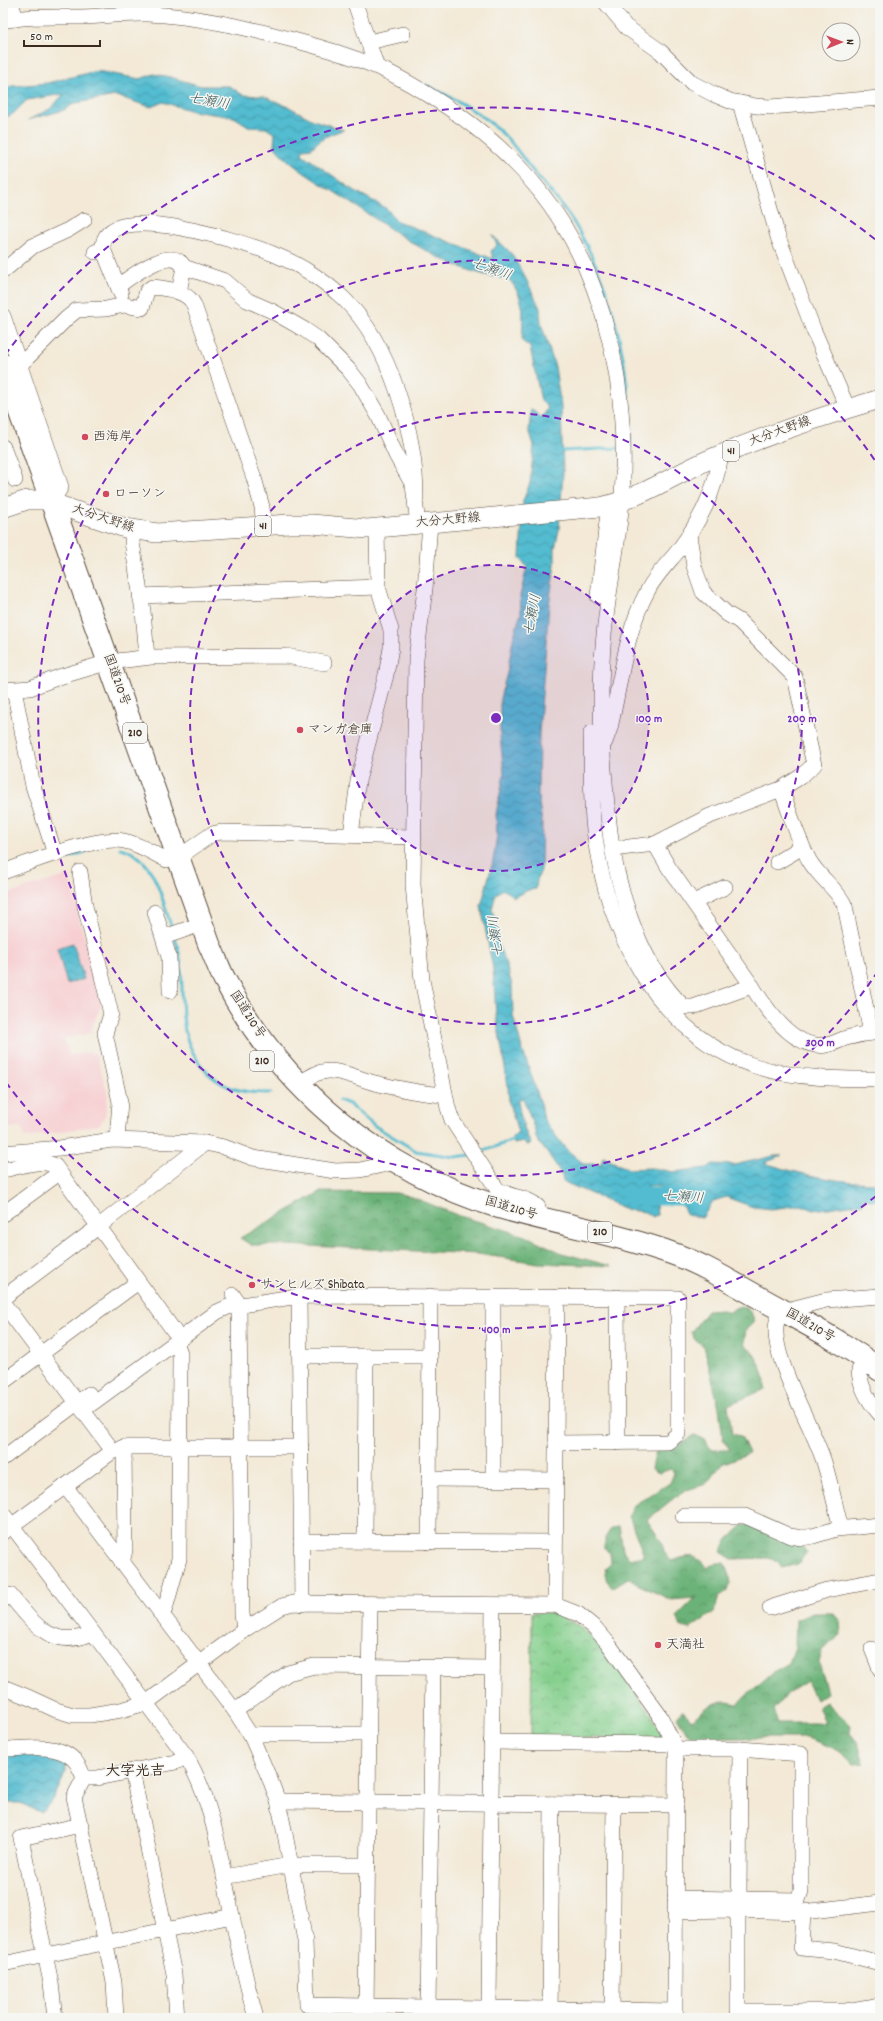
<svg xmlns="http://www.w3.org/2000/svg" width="883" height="2021" font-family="Dekko,'Klee One',sans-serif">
	<defs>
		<pattern id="forest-crowns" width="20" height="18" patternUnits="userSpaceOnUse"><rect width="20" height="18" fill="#6bb278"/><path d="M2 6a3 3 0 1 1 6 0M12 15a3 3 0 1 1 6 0" fill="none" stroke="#599162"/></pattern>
		<pattern id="park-crowns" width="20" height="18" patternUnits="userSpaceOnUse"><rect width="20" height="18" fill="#84cf8c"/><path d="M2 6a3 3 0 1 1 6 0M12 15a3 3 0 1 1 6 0" fill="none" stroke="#6da872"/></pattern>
		<pattern id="water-waves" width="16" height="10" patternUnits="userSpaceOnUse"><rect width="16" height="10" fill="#53bcd0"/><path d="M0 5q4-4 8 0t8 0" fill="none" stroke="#4699a8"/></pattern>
	</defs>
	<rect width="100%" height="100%" fill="#f6f6f2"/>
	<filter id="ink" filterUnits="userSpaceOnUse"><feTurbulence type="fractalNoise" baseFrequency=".025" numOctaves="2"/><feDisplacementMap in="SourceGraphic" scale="8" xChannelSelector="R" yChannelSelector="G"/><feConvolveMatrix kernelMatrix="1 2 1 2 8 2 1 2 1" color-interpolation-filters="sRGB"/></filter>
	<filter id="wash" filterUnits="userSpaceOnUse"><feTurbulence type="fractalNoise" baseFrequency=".012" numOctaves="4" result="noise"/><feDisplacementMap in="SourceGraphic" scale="16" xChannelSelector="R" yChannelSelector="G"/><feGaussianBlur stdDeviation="0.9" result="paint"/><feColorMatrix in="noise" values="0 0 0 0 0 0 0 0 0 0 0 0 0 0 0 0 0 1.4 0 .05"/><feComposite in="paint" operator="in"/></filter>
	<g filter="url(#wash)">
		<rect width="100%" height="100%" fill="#f3e9d6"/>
		<!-- built -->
		<polygon fill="#f7cfd2" points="69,875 101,1005 90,1033 64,1039 69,1055 91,1052 96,1054 108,1094 107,1104 105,1116 99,1125 25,1138 21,1127 3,1128 3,895"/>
		<!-- forest -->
		<g fill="url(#forest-crowns)" stroke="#536e4b">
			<polygon points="320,1192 396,1193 410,1196 457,1215 526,1236 562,1253 611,1266 538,1263 478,1254 285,1245 251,1245 240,1238"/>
			<path d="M 741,1306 C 750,1310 753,1313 754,1322 L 746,1330 L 744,1343 C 757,1356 766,1371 765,1389 L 728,1405 L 732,1434 L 741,1436 L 749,1453 L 722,1464 L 706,1484 L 687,1490 L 674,1498 L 647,1520 L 663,1544 L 664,1552 L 671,1561 C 688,1556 695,1552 707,1568 L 715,1563 L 724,1563 L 728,1570 L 730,1584 L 728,1590 L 719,1597 L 714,1612 L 690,1629 L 681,1627 L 677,1616 L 695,1598 L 671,1600 L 635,1583 L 628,1578 L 612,1588 L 608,1582 L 605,1569 L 611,1563 L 610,1553 L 605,1549 L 605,1538 L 611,1529 L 619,1526 L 623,1550 L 629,1559 L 644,1556 L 629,1516 L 634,1505 L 670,1483 L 674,1473 L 671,1469 L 659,1473 L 652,1469 L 656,1450 L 674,1448 L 695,1435 L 706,1441 L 711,1450 L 730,1450 L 723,1439 L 719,1408 L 704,1346 L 695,1340 L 691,1332 L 707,1311 L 723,1310 L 729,1313 L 735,1308 Z"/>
			<polygon points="763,1524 792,1535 807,1552 798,1564 782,1568 778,1561 768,1558 732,1559 721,1552 728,1539 743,1525"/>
			<path d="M 813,1613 L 833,1613 L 840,1621 L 841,1635 L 822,1650 L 819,1663 L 827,1693 L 816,1700 L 807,1681 L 787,1694 L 773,1710 L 778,1723 L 825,1723 L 818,1707 L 826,1702 L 851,1725 L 850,1733 L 858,1743 L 864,1763 L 854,1764 L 843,1754 L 831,1747 L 807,1738 L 694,1738 L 687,1734 L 677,1717 L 682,1710 L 692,1720 C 708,1706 715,1698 737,1704 L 773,1672 L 789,1663 L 795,1647 L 796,1620 Z"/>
		</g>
		<!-- park -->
		<polygon fill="url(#park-crowns)" stroke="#607c55" points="532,1612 553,1613 581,1627 607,1654 650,1713 664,1737 531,1739"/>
		<!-- water -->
		<g fill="url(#water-waves)" stroke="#477377">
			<path d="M 97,71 L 140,79 L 154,74 L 170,77 L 201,86 L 229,86 L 243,95 L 263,96 L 289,107 L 313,120 L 344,130 C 332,133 320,138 312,148 L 303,149 L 302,154 L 352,189 L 387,209 L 397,221 L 493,259 L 491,251 L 497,245 L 492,235 L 511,253 L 526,279 L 540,308 L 541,323 L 555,367 L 561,407 L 563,472 L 559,530 L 555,548 L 555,565 L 549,605 L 539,733 L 538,796 L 542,822 L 541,870 L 537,880 L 536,889 L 528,890 L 514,897 L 503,889 L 496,894 L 492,909 L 497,928 L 499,947 L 505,961 L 512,985 L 513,1015 L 521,1045 L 541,1104 L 544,1120 L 565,1148 L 584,1164 L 601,1164 L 603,1157 L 628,1169 L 652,1168 L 673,1172 L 707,1168 L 713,1164 L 734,1165 L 774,1156 L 782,1156 L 764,1163 C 804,1175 838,1183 880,1183 L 880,1201 L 865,1199 L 863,1203 L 814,1210 L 801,1205 L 772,1209 L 753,1207 L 726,1197 L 713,1201 L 702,1218 L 687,1215 C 679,1199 669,1182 647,1187 L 648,1192 L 655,1195 L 657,1215 L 652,1217 L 645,1212 L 628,1210 L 564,1182 C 559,1165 546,1153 536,1138 L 536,1133 L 523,1098 L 518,1100 C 520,1116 524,1130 531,1144 L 527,1145 L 523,1142 L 514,1144 L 512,1137 L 518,1132 L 509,1103 L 508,1086 L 496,1015 L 493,969 L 481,906 L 493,861 L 497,835 L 496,814 L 504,774 L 500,736 L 500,698 L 507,673 L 513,639 L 521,613 L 520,596 L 527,567 L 520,558 L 523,501 L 530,483 L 534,445 L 529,430 L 531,409 L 542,418 L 548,408 L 541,401 L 530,347 L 522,341 C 523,315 526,300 509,279 C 448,273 396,232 347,200 C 321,183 294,170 274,146 L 275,134 L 266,128 L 250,127 L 234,117 L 192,111 L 163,102 L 151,107 L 116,96 L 75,103 L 64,110 L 28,120 L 50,109 L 64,94 L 27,100 L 14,113 L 3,119 L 3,87 L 47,83 Z"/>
			<polygon points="73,943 84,979 67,984 57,948"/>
			<path d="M 3,1750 L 59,1761 L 66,1765 C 65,1778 52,1806 40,1812 L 20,1803 L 3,1803 Z"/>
		</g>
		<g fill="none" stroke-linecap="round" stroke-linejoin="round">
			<!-- stream -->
			<g stroke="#53bcd0" stroke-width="3">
				<path d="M 425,85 C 449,95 486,116 504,135 C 515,145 523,159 532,170 C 547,187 562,204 574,223 C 615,290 630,369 631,447 L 627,447"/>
				<polyline points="563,451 618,448"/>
				<path d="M 120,848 C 155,855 162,900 172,929"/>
				<polyline points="12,876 85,852"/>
				<path d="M 175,938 C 184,963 181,991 183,1017 C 185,1048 204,1080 235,1089 C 247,1093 259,1093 271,1093"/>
				<polyline points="339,1100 349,1104 375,1126 416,1151 455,1157 471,1155"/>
				<polyline points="478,1153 516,1139"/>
			</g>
			<!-- river -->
			<polyline stroke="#53bcd0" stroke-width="18" points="631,1197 675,1196 701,1199"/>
		</g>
	</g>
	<g filter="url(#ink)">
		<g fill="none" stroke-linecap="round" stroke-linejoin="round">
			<!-- minor casing -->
			<g stroke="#57473a" stroke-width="16">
				<g id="minor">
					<polyline points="11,3 16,19"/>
					<polyline points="355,3 375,62 374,65"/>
					<polyline points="606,3 626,27 660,51 692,83 713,94 730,101 756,106 770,107 880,98"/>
					<path d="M 3,21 C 27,16 51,17 75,17 C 99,17 123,13 147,14 C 198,16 248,28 297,41 C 330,50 362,59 392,74 C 447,103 501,142 539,190 C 607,275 629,392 622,498 C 619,544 608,589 604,635 C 598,695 602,755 608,815 C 614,879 636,961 684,1007 L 693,1007 L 752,986 L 669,868 L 655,844"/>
					<polyline points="369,42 403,34"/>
					<polyline points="740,103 778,237 814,331 848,409"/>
					<path d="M 103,249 C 100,194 253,245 278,256 C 301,265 326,282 344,299 C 391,345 416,434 416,498"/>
					<polyline points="95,252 103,249 121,294"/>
					<polyline points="184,267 225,281 247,300 272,311 305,330 318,339 349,370 360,384 378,415 396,455 413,485 418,524"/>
					<polyline points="3,271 33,246 68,230 84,220"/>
					<path d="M 118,286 C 131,277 172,244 184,267 L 179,292"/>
					<polyline points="3,316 61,487 52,502"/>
					<path d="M 6,373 L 20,365 L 67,318 L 77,310 L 106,309 L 124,305 L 142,308 L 147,291 L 152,287 C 166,288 188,291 194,305 L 254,478 L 262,507 L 264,526"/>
					<polyline points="3,447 15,480"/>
					<path d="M 430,523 L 425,589 L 416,659 L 413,885 L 422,980 L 448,1108 L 452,1120 L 497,1189 C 510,1198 527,1196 538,1207 L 538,1216"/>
					<polyline points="133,530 132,542 143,611 147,657"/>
					<polyline points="140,596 378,587"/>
					<polyline points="598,596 609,505"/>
					<polyline points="3,690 30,688 59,677 109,662 151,657 286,656 324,663"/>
					<polyline points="14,690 33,786 55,854"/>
					<path d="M 591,733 C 592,765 590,798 594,830 C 606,927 654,1033 755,1066 C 795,1079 838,1079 880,1079"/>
					<path d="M 605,742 L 610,728 C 621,681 625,632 648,590 C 655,576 668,563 678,551 C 700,521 715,492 721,455"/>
					<path d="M 781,789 C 790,812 797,838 809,860 C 819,878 837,888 845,906 L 871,1033"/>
					<polyline points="351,835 358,781 386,675 391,648 391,630 378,587 377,528"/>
					<polyline points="612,849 655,844 710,816 781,789 800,777 814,765 795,677 739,621 727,614 703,592 694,566 689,536"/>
					<polyline points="179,857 212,834 221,832 413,837"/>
					<polyline points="777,862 794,852 801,843"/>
					<path d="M 3,872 C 31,862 98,835 124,841 C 139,844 153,853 167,860"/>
					<polyline points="80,872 85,906 111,1014 105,1033 120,1102 117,1139"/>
					<polyline points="698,900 725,887"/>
					<polyline points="155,912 169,957 170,991"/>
					<polyline points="164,937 190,928"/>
					<path d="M 752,986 C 766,1009 794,1050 826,1045 C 833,1044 840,1040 846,1038 C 857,1035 869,1033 880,1032"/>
					<path d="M 300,1084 C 327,1060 345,1075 375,1083 C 394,1088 425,1094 445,1095"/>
					<polyline points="3,1153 60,1148 112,1140 205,1143"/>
					<path d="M 3,1170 C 19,1167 41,1158 55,1166 L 174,1331"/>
					<polyline points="3,1214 59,1173"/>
					<polyline points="233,1295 239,1305 242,1614 244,1630"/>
					<polyline points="299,1296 302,1604"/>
					<polyline points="617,1297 618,1443"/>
					<polyline points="3,1298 98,1227 205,1143 224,1147 253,1158 335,1171 360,1170 396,1162"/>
					<polyline points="3,1303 113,1451"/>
					<polyline points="300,1356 430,1356"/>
					<path d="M 859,1370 C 860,1387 869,1402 880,1414"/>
					<polyline points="3,1382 138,1282"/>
					<polyline points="83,1410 217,1312 228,1307 299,1296 678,1298 678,1434 668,1442 556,1443"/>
					<polyline points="3,1458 89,1394"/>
					<polyline points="429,1479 556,1480"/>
					<polyline points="493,1479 493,1297"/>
					<polyline points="65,1486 235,1711 251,1736 271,1782 278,1801 285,1834 305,1941 307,2005 675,2011"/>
					<path d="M 3,1514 L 186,1756 C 211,1798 219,1848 228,1896 C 236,1937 245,1978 256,2018"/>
					<polyline points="683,1516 745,1516 790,1536 802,1538 813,1536 836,1529 880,1525"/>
					<path d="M 841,1528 C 835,1506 831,1484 824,1462 C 814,1428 768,1354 777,1321 C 778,1318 781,1314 783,1311 L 826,1300 L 880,1296"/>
					<polyline points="3,1532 113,1451 124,1447 301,1447"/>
					<polyline points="301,1541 555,1542"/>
					<polyline points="365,1541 366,1356"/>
					<polyline points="429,1542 430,1296"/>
					<polyline points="122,1563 125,1550 124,1447"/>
					<path d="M 3,1600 L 10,1595 C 33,1623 52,1651 93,1633"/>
					<polyline points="555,1605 557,1297"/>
					<polyline points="770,1608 827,1590 880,1580"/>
					<polyline points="160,1613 165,1609 179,1559 180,1353 176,1342"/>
					<polyline points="872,1649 880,1669"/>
					<polyline points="3,1687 30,1698 56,1710 73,1715 90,1715 121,1710 146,1703 244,1630 282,1606 293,1603 555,1605 578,1614 595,1628 607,1642 660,1716 676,1749 675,2011 677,2018"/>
					<polyline points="235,1711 288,1673 314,1666 492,1668"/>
					<polyline points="251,1736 262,1734 369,1734"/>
					<polyline points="491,1742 674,1744"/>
					<path d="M 3,1749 C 24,1749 54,1743 71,1757 C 78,1762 81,1771 84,1778"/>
					<polyline points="132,1771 174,1974 177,2018"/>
					<polyline points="278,1801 676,1805"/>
					<polyline points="224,1877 290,1865 368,1865"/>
					<polyline points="675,1898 798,1900 801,1891 801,1754 740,1749 676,1749"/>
					<polyline points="739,1899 740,1749"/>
					<polyline points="733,1910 803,1912 880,1903"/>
					<polyline points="675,1911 733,1910 738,1917 738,2011 846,2011 880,2005"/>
					<polyline points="803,1912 801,1948 834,1951 880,1963"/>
					<polyline points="3,1964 232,1916"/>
					<polyline points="428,2007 433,1668"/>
					<polyline points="489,2008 493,1605"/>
					<polyline points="612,2010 614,1805"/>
					<polyline points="55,2018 51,1983 21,1838 81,1825"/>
					<polyline points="116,2018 114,1982 74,1797 84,1778 97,1778 176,1762 186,1756"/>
					<polyline points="366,2018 370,1604"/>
					<polyline points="550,2018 552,1804"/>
				</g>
			</g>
			<!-- major casing -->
			<g stroke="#57473a" stroke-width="20">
				<path id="major" d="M 3,508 L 27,500 L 44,500 L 125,528 L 157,533 L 289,524 L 312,524 L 367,529 L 600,507 C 639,499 672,476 708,460 C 764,436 822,416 880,399"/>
			</g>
			<!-- highway casing -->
			<g stroke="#57473a" stroke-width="24">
				<path id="highway" d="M 3,365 L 209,944 C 215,956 219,970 226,982 C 283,1091 382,1171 499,1207 C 556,1224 616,1233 671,1253 C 703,1264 731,1282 760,1298 C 801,1321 842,1341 880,1370"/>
			</g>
			<!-- minor -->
			<use href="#minor" stroke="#fff" stroke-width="15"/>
			<!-- major -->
			<use href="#major" stroke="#fff" stroke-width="19"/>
			<!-- highway -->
			<use href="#highway" stroke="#fff" stroke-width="22"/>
		</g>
	</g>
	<!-- distance rings -->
	<circle cx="496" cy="718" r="153" fill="#7b2cbf" fill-opacity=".12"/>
	<g fill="none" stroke="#7b2cbf" stroke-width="2" stroke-dasharray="7 5">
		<circle cx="496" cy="718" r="153"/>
		<circle cx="496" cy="718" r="306"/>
		<path d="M878 971A458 458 0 1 1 878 465"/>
		<path d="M876 1196A611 611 0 0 1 5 1081M5 355A611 611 0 0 1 876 240"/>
	</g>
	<!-- markers -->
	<g fill="#d1495b" stroke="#f6f6f2" stroke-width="1.5">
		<circle cx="85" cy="437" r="4"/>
		<circle cx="106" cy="494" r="4"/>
		<circle cx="300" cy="730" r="4"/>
		<circle cx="252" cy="1285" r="4"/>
		<circle cx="658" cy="1645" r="4"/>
	</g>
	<g text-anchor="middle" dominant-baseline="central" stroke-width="3" stroke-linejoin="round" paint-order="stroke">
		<!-- shield labels -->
		<g fill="#f6f6f2" stroke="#73675e" stroke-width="1">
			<rect x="723" y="441" width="16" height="20" rx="3"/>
			<rect x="255" y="516" width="16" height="20" rx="3"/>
			<rect x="123" y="723" width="24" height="20" rx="3"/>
			<rect x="250" y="1051" width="24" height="20" rx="3"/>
			<rect x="588" y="1222" width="24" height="20" rx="3"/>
		</g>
		<g font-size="12" font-weight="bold" fill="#3b2a1e">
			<text x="731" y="451">41</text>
			<text x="263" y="526">41</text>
			<text x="135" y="733">210</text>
			<text x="262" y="1061">210</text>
			<text x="600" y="1232">210</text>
		</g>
		<!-- street labels -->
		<g font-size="13" fill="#3b2a1e" stroke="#f6f6f2">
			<text transform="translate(780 432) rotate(-20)">大分大野線</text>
			<text transform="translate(103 519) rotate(18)">大分大野線</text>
			<text transform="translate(448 521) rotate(-5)">大分大野線</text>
			<text transform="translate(116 680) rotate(70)">国道210号</text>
			<text transform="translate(247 1015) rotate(57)">国道210号</text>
			<text transform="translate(511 1209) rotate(16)">国道210号</text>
			<text transform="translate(810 1326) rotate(30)">国道210号</text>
		</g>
		<!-- poi labels -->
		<g font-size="13" fill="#3b2a1e" stroke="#f6f6f2" text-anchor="start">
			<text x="93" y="437">西海岸</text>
			<text x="114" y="494">ローソン</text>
			<text x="308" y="730">マンガ倉庫</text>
			<text x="260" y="1285">サンヒルズ Shibata</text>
			<text x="666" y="1645">天満社</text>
		</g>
		<!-- water labels -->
		<g font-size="14" font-style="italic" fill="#435d5c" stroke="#f6f6f2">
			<text transform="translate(209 102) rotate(10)">七瀬川</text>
			<text transform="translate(491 270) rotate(20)">七瀬川</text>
			<text transform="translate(533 615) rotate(-79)">七瀬川</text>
			<text transform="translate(497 936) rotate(-97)">七瀬川</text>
			<text transform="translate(683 1198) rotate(4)">七瀬川</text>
		</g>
		<!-- quarter labels -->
		<g font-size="15" font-weight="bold" fill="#3b2a1e" stroke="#f6f6f2">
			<text x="135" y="1772">大字光吉</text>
		</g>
	</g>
	<circle cx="496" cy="718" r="6" fill="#7b2cbf" stroke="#f6f6f2" stroke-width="2"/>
	<g font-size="12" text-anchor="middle" font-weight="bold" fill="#7b2cbf" stroke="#f6f6f2" stroke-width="3" stroke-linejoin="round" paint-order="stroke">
		<text x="649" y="722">100 m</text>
		<text x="802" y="722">200 m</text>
		<text x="820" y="1046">300 m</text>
		<text x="496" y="1333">400 m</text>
	</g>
	<!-- margin -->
	<rect width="883" height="2021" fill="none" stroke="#f6f6f2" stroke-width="16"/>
	<!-- north arrow -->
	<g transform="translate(841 42) rotate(89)"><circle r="19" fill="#f6f6f2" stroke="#aba49d"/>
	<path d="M0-3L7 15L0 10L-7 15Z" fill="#d1495b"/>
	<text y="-6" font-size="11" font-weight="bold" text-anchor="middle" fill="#3b2a1e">N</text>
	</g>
	<!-- scale -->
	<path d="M24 40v6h76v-6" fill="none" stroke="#3b2a1e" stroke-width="2"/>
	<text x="30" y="40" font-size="12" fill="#3b2a1e" stroke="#f6f6f2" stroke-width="3" paint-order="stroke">50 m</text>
</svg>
